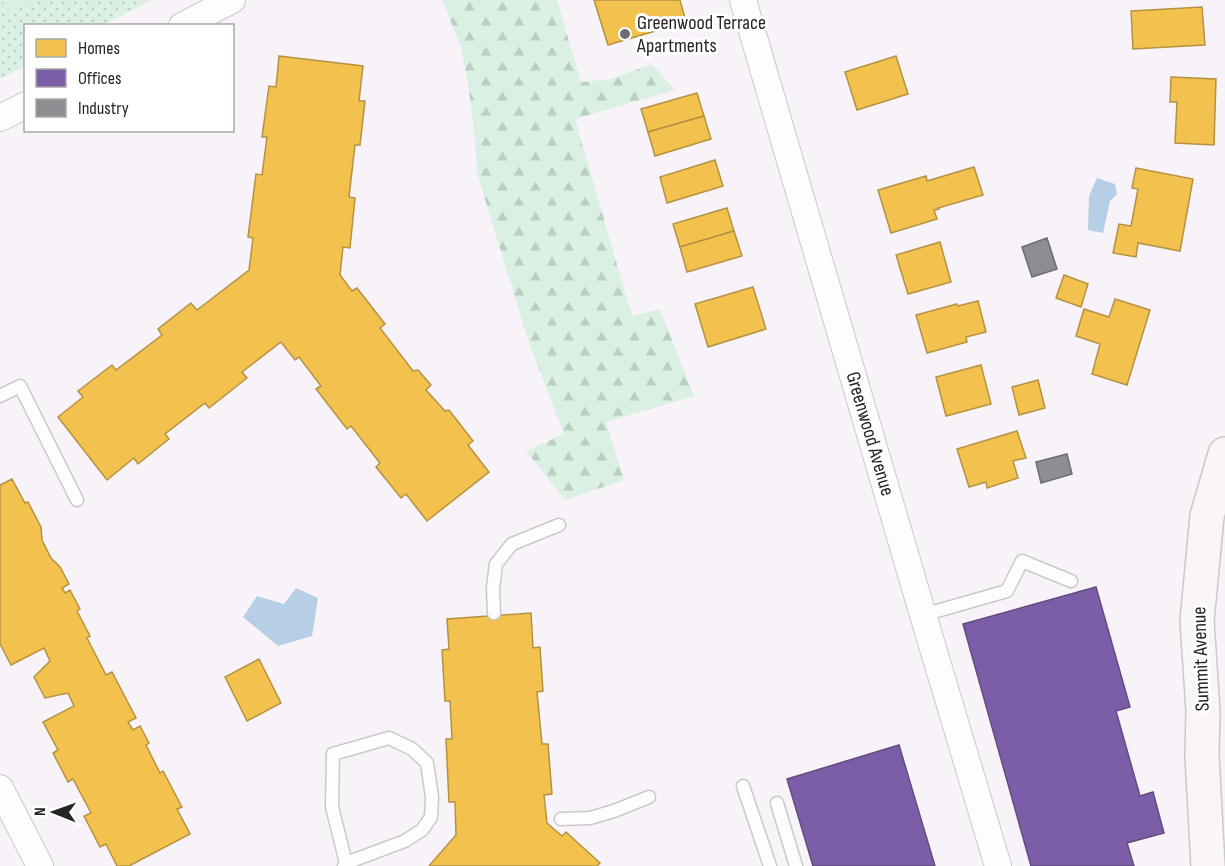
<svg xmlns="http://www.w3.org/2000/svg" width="1225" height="866" font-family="'Sofia Sans Condensed',sans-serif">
	<defs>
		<pattern id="grass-dots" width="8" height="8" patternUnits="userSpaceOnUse" patternTransform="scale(1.5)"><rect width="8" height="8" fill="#daf0e3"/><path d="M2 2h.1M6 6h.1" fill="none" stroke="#bbcec3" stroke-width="1.8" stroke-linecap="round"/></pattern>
		<pattern id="forest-firs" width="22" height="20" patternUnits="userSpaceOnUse" patternTransform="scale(1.5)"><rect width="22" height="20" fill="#daf0e3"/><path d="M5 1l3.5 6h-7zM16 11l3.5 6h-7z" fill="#bbcec3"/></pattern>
	</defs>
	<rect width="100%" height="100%" fill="#f8f3f8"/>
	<!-- grass -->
	<polygon fill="url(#grass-dots)" points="0,0 151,0 103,25 26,26 25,66 0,79"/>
	<!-- forest -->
	<polygon fill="url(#forest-firs)" points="442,0 557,0 581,82 611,79 652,64 675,90 575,119 632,316 660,309 694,396 606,422 624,480 565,500 526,451 564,434 528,340 477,173 475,139 469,90 461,47"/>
	<!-- garden -->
	<polygon fill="#daf0e3" points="1,0 38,0 9,10"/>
	<!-- water -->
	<g fill="#b6cee6">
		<polygon points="1097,178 1115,184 1117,194 1110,201 1103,233 1088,230 1089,196"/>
		<polygon points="296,588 318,598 312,636 278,646 243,617 257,596 284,604"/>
	</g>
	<!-- homes -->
	<g fill="#f2c14e" stroke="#b59242" stroke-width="1.5">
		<polygon points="594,0 680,0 686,22 608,45"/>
		<polygon points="1202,7 1205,45 1133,49 1131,11"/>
		<polygon points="279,56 363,66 359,101 365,101 360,145 355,145 349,197 355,198 350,248 343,247 340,275 352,291 357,288 385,324 380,328 413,371 418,370 431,385 426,390 445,411 449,410 473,441 468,445 489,472 427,521 406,494 401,498 376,467 380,463 351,426 347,429 316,389 321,386 299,357 295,360 281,342 242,372 247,378 209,408 205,403 165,434 169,439 138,464 134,458 107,480 58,417 83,397 78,391 112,365 116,370 162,335 158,329 191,303 197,310 249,270 253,238 248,237 256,174 262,175 267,137 262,137 269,86 276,87"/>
		<polygon points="896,56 908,94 857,110 845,72"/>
		<polygon points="1171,77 1216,79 1214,145 1175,143 1177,102 1170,102"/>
		<polygon points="697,93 704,116 648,132 641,109"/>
		<polygon points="704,116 711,139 655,156 648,132"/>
		<polygon points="715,160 723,186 667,203 660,177"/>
		<polygon points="974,167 983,195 938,208 939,209 934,210 937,219 891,233 878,190 926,176 927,181"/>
		<polygon points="1136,168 1193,179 1180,251 1138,243 1136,257 1113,253 1119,224 1131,226 1138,189 1132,188"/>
		<polygon points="727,208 734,231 680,247 673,224"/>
		<polygon points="734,231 742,256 687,272 680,247"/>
		<polygon points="940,242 951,282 908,294 896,255"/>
		<polygon points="1064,275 1088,284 1081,307 1056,298"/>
		<polygon points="753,287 766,329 708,347 695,304"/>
		<polygon points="1115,299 1150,310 1127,385 1092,374 1100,344 1076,336 1084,309 1109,317"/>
		<polygon points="978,301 986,332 966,337 967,342 927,353 916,315 957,304 958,306"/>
		<polygon points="981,365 991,404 946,416 936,377"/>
		<polygon points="1038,380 1045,408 1019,415 1012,387"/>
		<polygon points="1017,431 1026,458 1013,461 1018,478 987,488 986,482 969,487 957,449"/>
		<polygon points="12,479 25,503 28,502 41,527 42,540 51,558 60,567 69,584 62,588 65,593 70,590 80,609 77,611 90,636 87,638 106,675 112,672 136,718 128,722 133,730 140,726 149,743 146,745 160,773 163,771 182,807 177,809 190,834 129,866 117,866 106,844 100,847 84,816 91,813 73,779 68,782 53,753 58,750 43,722 74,706 68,693 45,698 34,677 50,661 44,648 11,665 0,644 0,485"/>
		<polygon points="531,613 533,648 540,647 543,691 537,692 542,744 548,744 552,794 544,795 547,823 562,836 566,832 600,863 597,866 429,866 456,835 455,802 449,802 446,739 452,739 450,701 445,701 442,650 449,649 447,619"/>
		<polygon points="259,659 281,703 247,721 225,677"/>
	</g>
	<!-- offices -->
	<g fill="#7b5ea7" stroke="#624c81" stroke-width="1.5">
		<polygon points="1096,587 1130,707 1116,711 1140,796 1153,792 1164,833 1127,843 1134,866 1031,866 963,624"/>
		<polygon points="899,745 935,866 813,866 787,779"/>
	</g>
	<!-- industry -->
	<g fill="#8d8d92" stroke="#6e6d72" stroke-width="1.5">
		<polygon points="1047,238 1057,269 1032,277 1022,247"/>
		<polygon points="1067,454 1072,474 1041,483 1036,462"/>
	</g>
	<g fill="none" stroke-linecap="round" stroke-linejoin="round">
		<!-- lane casing -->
		<g stroke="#cbc8cc" stroke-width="15">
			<g id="lane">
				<polyline points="0,396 20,386 77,500"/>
				<polyline points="494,613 493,588 496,564 512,544 559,525"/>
				<polyline points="923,615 1007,591 1022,561 1071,581"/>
				<polyline points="743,786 770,866"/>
				<polyline points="777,803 796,866"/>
				<polyline points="561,819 590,818 614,811 649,797"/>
				<polyline points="344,866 346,863 405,841 422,830 431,817 432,797 427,763 412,749 389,738 333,754 332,807 346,863"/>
			</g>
		</g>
		<!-- street casing -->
		<g stroke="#cbc8cc" stroke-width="28">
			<g id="street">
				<path id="s1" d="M 743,0 L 918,598 L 998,866"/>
				<polyline points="182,26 232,0"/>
				<polyline points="0,118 26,105"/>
				<polyline points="0,788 40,866"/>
			</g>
		</g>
		<!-- secondary casing -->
		<g stroke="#cbc8cc" stroke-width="36">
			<polyline id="secondary" points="1208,866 1202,756 1203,710 1197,621 1207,516 1225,454"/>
		</g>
		<!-- lane -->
		<use href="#lane" stroke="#fefdfe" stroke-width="12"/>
		<!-- street -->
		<use href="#street" stroke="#fefdfe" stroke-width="26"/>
		<!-- secondary -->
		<use href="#secondary" stroke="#faf6f6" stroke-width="33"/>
	</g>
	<!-- markers -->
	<circle fill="#706c70" stroke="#fff" stroke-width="2" cx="625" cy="34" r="6"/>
	<g text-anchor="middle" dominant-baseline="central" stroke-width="6" stroke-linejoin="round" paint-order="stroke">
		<!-- poi labels -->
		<g font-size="20" fill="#262327" stroke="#fff" text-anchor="start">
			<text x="637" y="23">Greenwood Terrace<tspan x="637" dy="23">Apartments</tspan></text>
		</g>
		<!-- street labels -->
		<g font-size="20" fill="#262327" stroke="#fff">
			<text stroke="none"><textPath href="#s1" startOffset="452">Greenwood Avenue</textPath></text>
			<text transform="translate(1201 659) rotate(-92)">Summit Avenue</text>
		</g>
	</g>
	<!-- legend -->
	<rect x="24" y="24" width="210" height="108" fill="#ffffff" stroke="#a8a7a9" stroke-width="1.5"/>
	<rect x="36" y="39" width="30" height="18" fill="#f2c14e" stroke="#a8a7a9" stroke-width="1.5"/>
	<text x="78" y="54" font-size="18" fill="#262327">Homes</text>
	<rect x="36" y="69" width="30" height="18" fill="#7b5ea7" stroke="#a8a7a9" stroke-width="1.5"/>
	<text x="78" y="84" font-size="18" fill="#262327">Offices</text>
	<rect x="36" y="99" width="30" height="18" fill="#8d8d92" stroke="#a8a7a9" stroke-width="1.5"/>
	<text x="78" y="114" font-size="18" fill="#262327">Industry</text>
	<!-- north arrow -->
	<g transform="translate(54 812) rotate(271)" stroke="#ffffff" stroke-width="4.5" paint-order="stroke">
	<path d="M0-4.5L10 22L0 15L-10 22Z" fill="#262327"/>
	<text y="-9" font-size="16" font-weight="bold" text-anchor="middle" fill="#262327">N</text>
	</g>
</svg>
